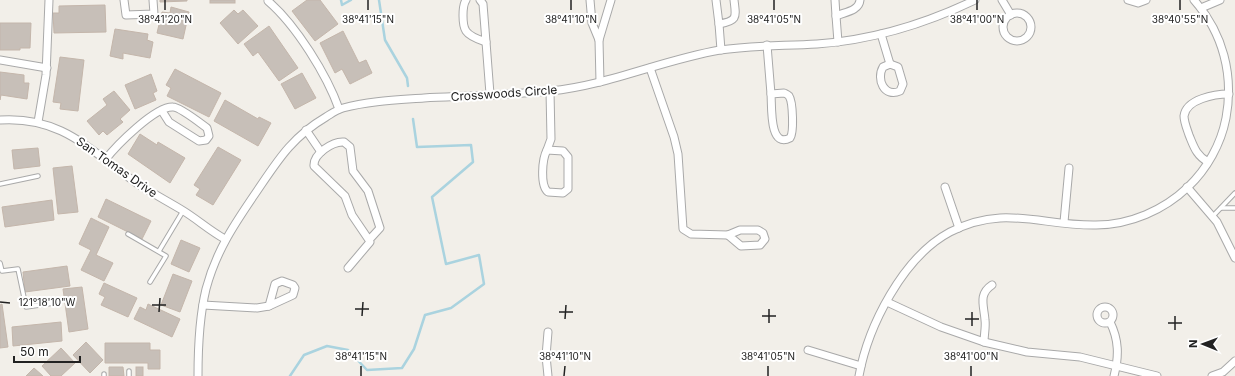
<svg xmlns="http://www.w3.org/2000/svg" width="1235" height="376" font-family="Inter,sans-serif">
	<rect width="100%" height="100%" fill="#f2efe9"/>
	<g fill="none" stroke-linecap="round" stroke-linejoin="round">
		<!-- stream -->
		<g stroke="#aad3df" stroke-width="2.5">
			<polyline points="341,0 342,5 351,0"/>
			<polyline points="379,0 385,40 407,78 408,86"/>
			<polyline points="290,376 304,355 327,346 348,350 367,370 402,368 414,349 425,315 451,308 484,284 479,255 446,264 432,197 473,162 471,145 417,147 413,119"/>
		</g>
	</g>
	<!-- building -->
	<g fill="#c7bfb8" stroke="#c4b6ab">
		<polygon points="160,0 187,0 187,1 160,2"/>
		<rect x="210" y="0" width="25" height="3"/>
		<polygon points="307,0 320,0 338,24 315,41 292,11"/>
		<polygon points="105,5 106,32 54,33 53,13 59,13 59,6"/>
		<polygon points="171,7 189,12 183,39 157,33 162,12 170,13"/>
		<polygon points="234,10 238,14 243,10 258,26 238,44 220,23"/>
		<polygon points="0,23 31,23 30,48 20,48 20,50 0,50"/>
		<polygon points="269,26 298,68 279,81 258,52 253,56 244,44"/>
		<polygon points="115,29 148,34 147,40 153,42 150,58 123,53 123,59 110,56"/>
		<polygon points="343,31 359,63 366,60 372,73 350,84 342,69 335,73 320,43"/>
		<polygon points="60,57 84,60 78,111 60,109 61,103 53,102"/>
		<polygon points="175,69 221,93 209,117 167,96 171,88 166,85"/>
		<polygon points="0,72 24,75 24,83 29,83 27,99 1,95 0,100"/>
		<polygon points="302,73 316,98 295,109 281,84"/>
		<polygon points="151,74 157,91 153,93 156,100 135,109 125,85"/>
		<polygon points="114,91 130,110 120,119 123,122 107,135 103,131 99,135 87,121 107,105 103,99"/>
		<polygon points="225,100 258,119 259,117 271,123 258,146 214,121"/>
		<polygon points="140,134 157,145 158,142 185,158 170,183 128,154"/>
		<polygon points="218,147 241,160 213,205 196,195 200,189 194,185"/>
		<polygon points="38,148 40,166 14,169 12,150"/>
		<polygon points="72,166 78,212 58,214 53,168"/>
		<polygon points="106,199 151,221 142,239 98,217"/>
		<polygon points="52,200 54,220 5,227 2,207"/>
		<polygon points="91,218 109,227 96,255 113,263 104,281 81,270 91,250 79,244"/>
		<polygon points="181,240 200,248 189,272 171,264"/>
		<polygon points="67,266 70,286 25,292 23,272"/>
		<polygon points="173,274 192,281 180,312 161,305"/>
		<polygon points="104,283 137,298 128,317 101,305 105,297 99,294"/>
		<polygon points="82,287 88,329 69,332 63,289"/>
		<polygon points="2,304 8,347 0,348 0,305"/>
		<polygon points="148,304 180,319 172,337 134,319 140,307 146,310"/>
		<polygon points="61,322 62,341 13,346 12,327"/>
		<polygon points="86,342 103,360 90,373 73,355"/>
		<polygon points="105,343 150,343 150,350 160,350 160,369 148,369 148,363 105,363"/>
		<polygon points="61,348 75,363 61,376 51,376 42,366"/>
		<polygon points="109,367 123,367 124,376 109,376"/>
		<rect x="136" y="367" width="7" height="9"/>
		<polygon points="34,368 43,376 26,376"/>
	</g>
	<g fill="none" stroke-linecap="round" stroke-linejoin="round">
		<!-- lane casing -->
		<g stroke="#a9a9a9" stroke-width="5.5">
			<g id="lane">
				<polyline points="0,184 38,176"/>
				<polyline points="1221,208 1235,208"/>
				<polyline points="1213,216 1235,193"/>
				<polyline points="128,234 166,256 150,282"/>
				<polyline points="159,251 183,211"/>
				<polyline points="0,263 2,271 18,269 26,307 54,303"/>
				<polyline points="104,376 104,374"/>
				<polyline points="129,376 129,371"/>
			</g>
		</g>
		<!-- street casing -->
		<g stroke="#a9a9a9" stroke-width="9">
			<g id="street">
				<polyline points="124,0 126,15 154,14 153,0"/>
				<path d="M 466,0 C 462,6 462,25 466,31 C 470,37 480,40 486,42 L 483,4 L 480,0"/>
				<polyline points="590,0 592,23 599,40 611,0"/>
				<path d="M 716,0 L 719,24 C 738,21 736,17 734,0"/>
				<path d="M 835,0 L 836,16 C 845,12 859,11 860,0"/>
				<polyline points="1002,0 1011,15"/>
				<polyline points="1128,0 1138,3 1146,0"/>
				<path d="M 268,1 C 296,25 327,75 339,109"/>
				<polyline points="1201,8 1220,0"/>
				<circle cx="1017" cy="27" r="14"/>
				<polyline points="836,16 838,42"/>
				<polyline points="719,24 721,50"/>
				<polyline points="881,34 890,64"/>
				<polyline points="599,40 600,82"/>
				<polyline points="486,42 490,94"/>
				<polyline points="767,45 771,94"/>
				<polyline points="0,60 47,68"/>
				<path d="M 890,64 L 898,67 L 903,84 L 900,91 C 884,98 876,79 883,67 Z"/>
				<polyline points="650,68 674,137 678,154 683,229 691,234 728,235"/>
				<path d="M 784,93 C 786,94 787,94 789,96 C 793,102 794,133 790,138 C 769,149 772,106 771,94 Z"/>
				<path d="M 0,120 C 63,116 90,151 138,184 C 152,193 167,201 182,210 C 197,219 210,231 225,239"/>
				<polyline points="38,122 46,75 49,0"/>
				<polyline points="306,130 321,152"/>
				<path d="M 547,150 L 563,151 L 568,157 L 568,189 L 563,193 L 548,192 C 540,186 542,159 547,150 Z"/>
				<polyline points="547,150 551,139 550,91"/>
				<path d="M 105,160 C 116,146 155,106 173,107 C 180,107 200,123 207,128 L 209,136 L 206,140 L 199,141 L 169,122 L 162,111"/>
				<path d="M 1208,162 C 1196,155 1194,147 1189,135 C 1187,129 1184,122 1184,116 C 1186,99 1215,94 1229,94"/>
				<polyline points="945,187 959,228"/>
				<polyline points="1187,187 1217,222 1235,258"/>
				<polyline points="1064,222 1069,168"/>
				<polygon points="740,230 758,230 763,233 765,239 760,245 741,246 728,235"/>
				<path d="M 348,268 L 370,242 L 369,240 L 352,215 L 345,196 L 314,166 C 313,154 333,141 344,142 L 350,147 L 353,171 L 368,191 L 380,228 L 369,240"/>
				<polygon points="282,281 293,285 295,288 293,295 269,306 275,284"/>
				<polyline points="887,302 941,327 984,342 1027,352 1080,357 1157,376"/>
				<polyline points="203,305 257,308 269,306"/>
				<circle cx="1105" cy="315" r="8"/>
				<path d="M 1110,322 C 1119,340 1119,356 1114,376"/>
				<polyline points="548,332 546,356 548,376"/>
				<path d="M 984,342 C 984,335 986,327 985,320 C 984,306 978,294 992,285"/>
				<polyline points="808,350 861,366"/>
				<path d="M 198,376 C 198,347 199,318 206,289 C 216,251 235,223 257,191 C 278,160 292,137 326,117 C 331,114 336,110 343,108 C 369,101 397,100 424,98 C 466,96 509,95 550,91 C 609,85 662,60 720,50 C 752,45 784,46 817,44 C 872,40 925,24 975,0"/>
				<path d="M 859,376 C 868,326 903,257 950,232 C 1004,204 1041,226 1096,225 C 1130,225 1164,210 1188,187 C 1207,169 1221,144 1226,118 C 1234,75 1223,33 1194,0"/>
				<polyline points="1212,376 1223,372 1235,361"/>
			</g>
		</g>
		<!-- lane -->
		<use href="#lane" stroke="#fff" stroke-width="3.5"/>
		<!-- street -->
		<use href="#street" stroke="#fff" stroke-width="7"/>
	</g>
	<!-- ticks -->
	<path fill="none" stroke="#222" stroke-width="1.5" d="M 165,10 L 165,0M 368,10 L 368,0M 571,10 L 571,0M 774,10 L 774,0M 977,10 L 977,0M 1180,10 L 1180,0M 0,302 L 10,303M 152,305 L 166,305M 355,309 L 369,309M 159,312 L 160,298M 559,312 L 573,312M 362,316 L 363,302M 762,316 L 776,316M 565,319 L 566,305M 965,319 L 979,319M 769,323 L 769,309M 1168,323 L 1182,323M 972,326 L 972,312M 1175,330 L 1175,316M 361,376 L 361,366M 564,376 L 565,366M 768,376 L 768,366M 971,376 L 971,366"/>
	<g text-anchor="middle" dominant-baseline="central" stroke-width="4" stroke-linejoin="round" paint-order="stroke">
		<!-- street labels -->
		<g font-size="12" fill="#222" stroke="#fff">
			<text transform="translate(504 93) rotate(-4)">Crosswoods Circle</text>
			<text transform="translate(117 167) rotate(35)">San Tomas Drive</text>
		</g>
	</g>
	<g font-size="10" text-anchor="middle" fill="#222" stroke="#fff" stroke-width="4" stroke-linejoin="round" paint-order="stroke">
		<text x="165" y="23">38°41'20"N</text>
		<text x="368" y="23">38°41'15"N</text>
		<text x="571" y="23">38°41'10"N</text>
		<text x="774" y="23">38°41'05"N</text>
		<text x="977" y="23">38°41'00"N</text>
		<text x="1180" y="23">38°40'55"N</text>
		<text x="47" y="306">121°18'10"W</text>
		<text x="361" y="360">38°41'15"N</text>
		<text x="565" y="360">38°41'10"N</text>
		<text x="768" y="360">38°41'05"N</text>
		<text x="971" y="360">38°41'00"N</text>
	</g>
	<!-- north arrow -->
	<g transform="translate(1203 344) rotate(271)" stroke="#ffffff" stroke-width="3" paint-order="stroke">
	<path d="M0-3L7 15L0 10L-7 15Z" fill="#222222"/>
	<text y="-6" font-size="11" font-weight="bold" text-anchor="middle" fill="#222222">N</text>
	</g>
	<!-- scale -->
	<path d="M14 356v6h66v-6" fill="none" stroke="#222222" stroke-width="2"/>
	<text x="20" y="356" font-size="12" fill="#222222" stroke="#ffffff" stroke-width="3" paint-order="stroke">50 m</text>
</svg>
